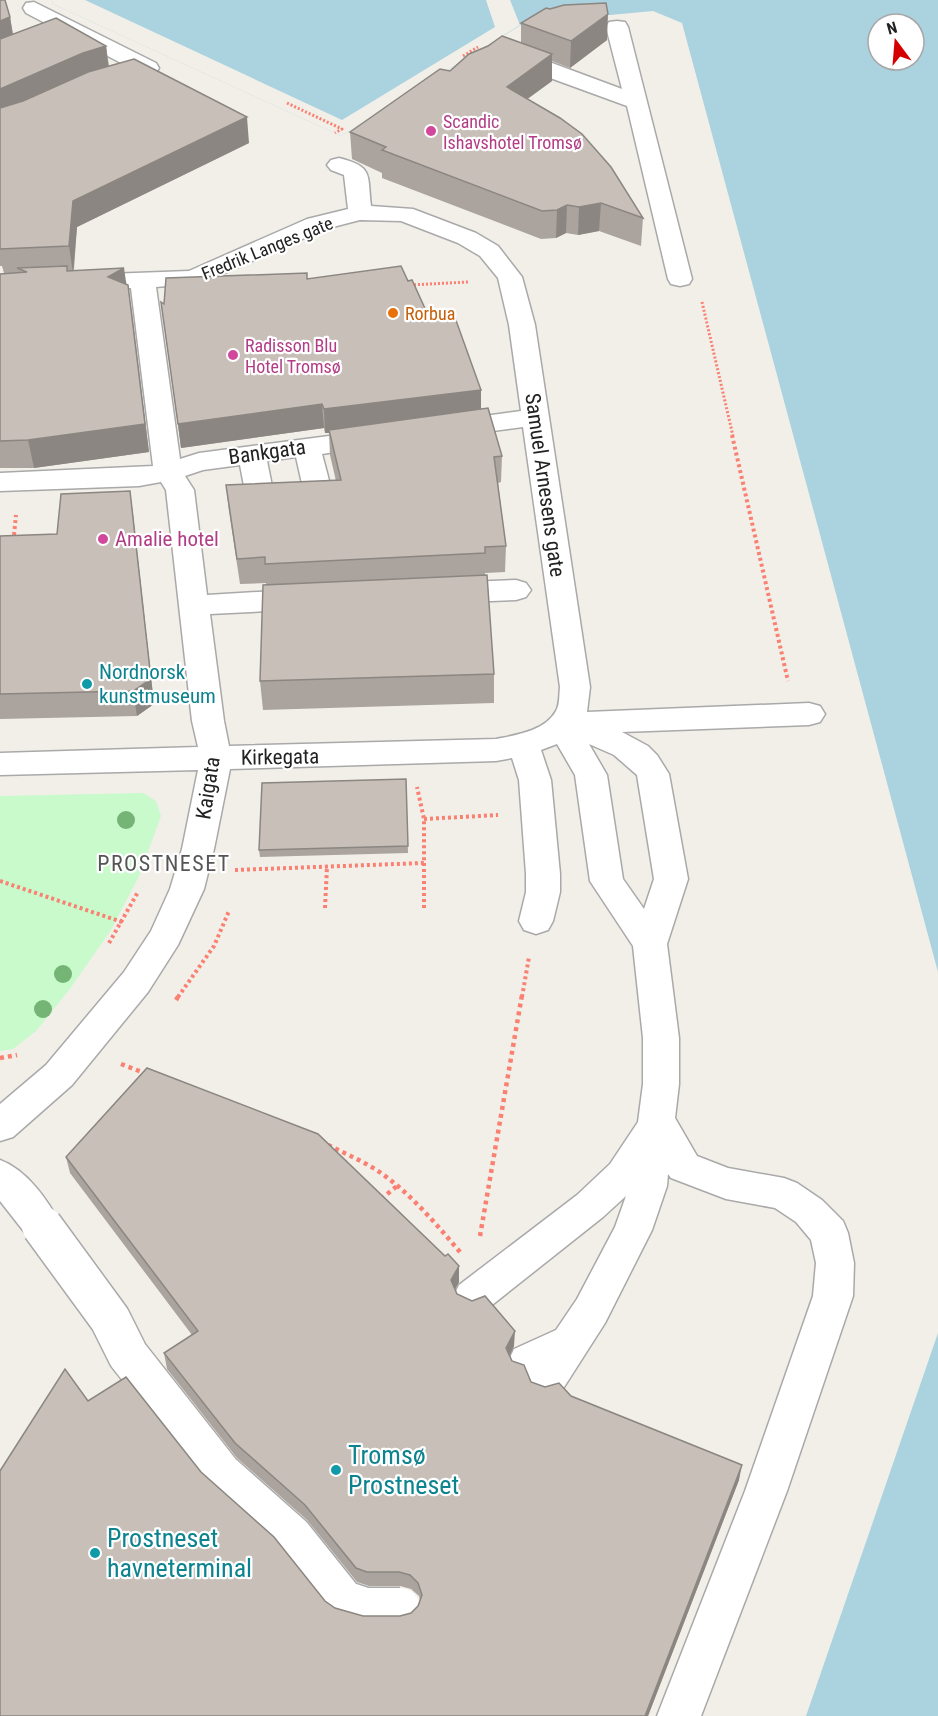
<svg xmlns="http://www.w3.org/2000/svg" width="938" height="1716" font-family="'Roboto Condensed',sans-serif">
	<rect width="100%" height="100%" fill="#f2efe9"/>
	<!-- park -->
	<polygon fill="#c8facc" points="143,793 156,801 161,816 139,876 111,930 69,990 36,1031 13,1049 0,1051 0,796"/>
	<!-- water -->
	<g fill="#aad3df" fill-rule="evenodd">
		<path d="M 52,0 L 938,0 L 938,972 L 682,23 L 653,11 L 524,23 L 341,136 L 53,4 ZM 878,24 L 914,24 L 914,60 L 878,60 Z"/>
		<polygon points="938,1333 938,1716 806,1716"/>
	</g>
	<!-- pier -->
	<polygon fill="#f2efe9" points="52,0 85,0 342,120 495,27 486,0 510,0 520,25 341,136 53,4"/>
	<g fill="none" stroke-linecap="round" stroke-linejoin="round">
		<!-- minor casing -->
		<g stroke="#a9a9a9" stroke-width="3">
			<g id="minor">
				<polygon points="34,2 156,63 159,68 156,73 148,75 140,73 26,13 23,8 26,3"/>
				<polygon points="617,21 625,22 628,27 692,279 689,284 680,286 671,284 668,279 627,106 501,60 498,55 501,50 509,48 517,50 622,89 606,27 609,22"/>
				<path d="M 339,158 C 374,167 367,174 371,206 L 413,209 L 476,233 L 498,246 L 522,277 L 535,325 L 590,687 L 587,712 L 809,703 L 820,706 L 825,714 L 820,722 L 809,725 L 622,732 L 648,746 L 657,755 L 669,774 L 688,879 L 667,944 L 679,1038 L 679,1084 L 675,1118 L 697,1156 L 728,1168 L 784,1178 L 797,1183 L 822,1200 L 843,1221 L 848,1233 L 854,1263 L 853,1296 L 787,1491 L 701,1716 L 657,1716 L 745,1491 L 813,1296 L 816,1263 L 811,1240 L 796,1222 L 775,1208 L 726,1199 L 671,1178 L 668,1174 L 667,1186 L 652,1230 L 605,1323 L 559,1395 L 545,1400 L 531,1395 L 525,1382 L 526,1379 L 514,1375 L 508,1362 L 514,1349 L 556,1330 L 577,1299 L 615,1227 L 626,1196 L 603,1217 L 487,1309 L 473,1314 L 459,1309 L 453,1297 L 459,1285 L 577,1195 L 610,1164 L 638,1122 L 643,1084 L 643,1038 L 633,946 L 590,881 L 575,775 L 557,744 L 541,750 L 551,780 L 560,874 L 560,892 L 553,921 L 548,930 L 536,934 L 524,930 L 519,921 L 526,892 L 526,874 L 519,780 L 512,758 L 496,761 L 230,769 L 214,849 L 204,889 L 178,945 L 148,992 L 72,1085 L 13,1137 L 0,1141 L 0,1104 L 46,1065 L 124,972 L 151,931 L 170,889 L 182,849 L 198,770 L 0,775 L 0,753 L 198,747 L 192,721 L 166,490 L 161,482 L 139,486 L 0,491 L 0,473 L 153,466 L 131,288 L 0,294 L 0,278 L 189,271 L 307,219 L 348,209 L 344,175 L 331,170 L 327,165 L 331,160 ZM 360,220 L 401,221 L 458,243 L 480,256 L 498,278 L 509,325 L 521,411 L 447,421 L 437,423 L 433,429 L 437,435 L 447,437 L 523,427 L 560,687 C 559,695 560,704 556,711 C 545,731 516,735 496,739 L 229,746 L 224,721 L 210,614 L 308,609 L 318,606 L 323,599 L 318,592 L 308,589 L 207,595 L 194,490 L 185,476 L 203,470 L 240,465 L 245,491 L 249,497 L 259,500 L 269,497 L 273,491 L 267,461 L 296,457 L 303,488 L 307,494 L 317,497 L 327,494 L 331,488 L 322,454 L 385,444 L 389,438 L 385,432 L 375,430 L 199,453 L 180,459 L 156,287 L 202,283 L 325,229 ZM 589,744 L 614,755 L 637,775 L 654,879 L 644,909 L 623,879 L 607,775 Z"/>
				<polygon points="516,580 526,583 531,590 526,597 516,600 443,603 433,600 428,593 433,586 443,583"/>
				<path d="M 0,1160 C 27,1170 49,1201 61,1226 L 55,1238 L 42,1242 L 29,1238 L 0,1201 Z"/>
			</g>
		</g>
		<!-- path-far2 -->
		<g stroke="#fa8072" stroke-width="3" stroke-dasharray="2 2" stroke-linecap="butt">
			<polyline points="463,56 478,47"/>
			<polyline points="287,103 342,129 335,133"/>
			<polyline points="410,285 468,282"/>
			<polyline points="702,302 733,436"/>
		</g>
		<!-- path-far1 -->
		<g stroke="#fa8072" stroke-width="4" stroke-dasharray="3 3" stroke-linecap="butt">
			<polyline points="732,435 788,681"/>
			<polyline points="14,535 16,515"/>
			<polyline points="424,819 498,815"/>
			<polyline points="424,863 424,910"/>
			<polyline points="235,870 424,863 424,819 417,787"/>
			<polyline points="0,881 122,922"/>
			<polyline points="325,908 327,867"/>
			<polyline points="109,943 138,892"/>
			<polyline points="178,997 214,946 229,911"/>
			<polyline points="522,997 529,957"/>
		</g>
		<!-- path -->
		<g stroke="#fa8072" stroke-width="4.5" stroke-dasharray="4 4" stroke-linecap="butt">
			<polyline points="176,1000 179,995"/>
			<polyline points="0,1058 17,1055"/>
			<polyline points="121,1064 147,1074"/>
			<path d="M 328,1145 C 346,1154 365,1162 381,1173 C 412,1195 436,1224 460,1252"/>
			<polyline points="381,1199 397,1186"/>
			<polyline points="480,1236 522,995"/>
		</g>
		<!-- minor -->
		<use href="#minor" fill="#fff" fill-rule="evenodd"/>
		<!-- minor-bridge casing -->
		<g stroke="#a9a9a9" stroke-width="43" stroke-linecap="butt">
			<polyline id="minor-bridge" points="42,1226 110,1319 128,1355 221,1473 292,1536 344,1601 365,1608 400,1608"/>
		</g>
		<!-- minor-bridge -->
		<use href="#minor-bridge" stroke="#fff" stroke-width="40"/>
	</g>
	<!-- trees -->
	<g fill="#74b475">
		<circle cx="126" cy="820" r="9"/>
		<circle cx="63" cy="974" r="9"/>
		<circle cx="43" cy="1009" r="9"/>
	</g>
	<!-- wall -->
	<g fill="#aba49e">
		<polygon points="0,0 10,17 13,34 106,46 109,66 249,143 77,227 74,270 127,284 132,312 149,452 34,468 0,468 0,274 4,273 2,266 0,266"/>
		<polygon points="521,23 607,40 570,68 552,61 552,81 527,99 643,218 641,246 599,231 578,235 566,233 556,238 541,239 382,178 382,173 352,159 350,132 450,71 521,43"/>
		<polygon points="307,279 408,281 428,315 481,390 481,409 502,456 501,482 498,483 506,546 505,572 485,573 494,674 494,703 263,710 260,681 266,583 240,584 229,511 226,485 336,481 330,455 329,433 325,433 324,428 181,448 161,302 164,304"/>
		<polygon points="130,491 133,515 154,704 137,716 0,719 0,536 57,534"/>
		<polygon points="406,779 408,853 260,857 259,850"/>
		<polygon points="66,1157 459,1282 455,1290 457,1294 514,1346 510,1355 512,1361 531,1382 571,1396 739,1480 648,1716 0,1716 88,1401 201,1472 325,1601 335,1608 363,1616 400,1616 411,1613 418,1606 420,1600 419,1596 411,1589 400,1586 369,1586 357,1582 307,1520 237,1458 167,1369 164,1353 192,1335 70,1173"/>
	</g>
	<!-- shaded-wall -->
	<g fill="#8b8681">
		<polygon points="608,14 607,40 570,68 571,41"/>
		<polygon points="10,17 14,42 0,48 0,21"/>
		<polygon points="106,46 109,71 0,117 0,89 83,53"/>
		<polygon points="552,54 552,81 507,114 507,87"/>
		<polygon points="247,117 249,143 77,227 73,273 69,246 73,201"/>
		<polygon points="601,203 599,231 578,235 579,207"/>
		<polygon points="567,205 566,233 556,238 557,210"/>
		<polygon points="124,268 128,295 108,277"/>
		<polygon points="128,285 149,452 34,468 28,440"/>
		<polygon points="481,390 481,414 329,430 329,433 325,433 324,409"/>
		<polygon points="322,404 324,428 181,448 178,424"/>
		<polygon points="130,491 133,515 154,704 137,716 133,691"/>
		<polygon points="459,1266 459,1282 451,1296 451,1280"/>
		<polygon points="515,1331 514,1346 506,1363 506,1348"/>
		<polygon points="742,1465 739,1480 648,1716 645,1716"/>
	</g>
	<!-- building -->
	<g fill="#c7bfb8" stroke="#8b8681" stroke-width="1.5">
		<polygon points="0,0 5,0 10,17 0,21"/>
		<polygon points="606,3 608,14 571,41 521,23 546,8 550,9 564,5"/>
		<polygon points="56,18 106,46 83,53 0,89 0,39"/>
		<polygon points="502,36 552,54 507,87 560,118 582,134 611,167 643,218 601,203 579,207 567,205 557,210 542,211 382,150 386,147 350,132 440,69 450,71 469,54 488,46"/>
		<polygon points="134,59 247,117 73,201 69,246 0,249 0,108 23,101 88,72"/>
		<polygon points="67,266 67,271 124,268 108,277 128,285 145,424 28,440 0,441 0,274 27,272 17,268"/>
		<polygon points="401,266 408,281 412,280 428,315 453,312 481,390 324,409 322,404 178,424 161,302 164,304 166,278 307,273 307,279"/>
		<polygon points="488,408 502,456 494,457 506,546 485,547 485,553 265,564 265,557 237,559 226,485 341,480 329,430"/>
		<polygon points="130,491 151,679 133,691 0,694 0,536 57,534 61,494"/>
		<polygon points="487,575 494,674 260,681 263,585"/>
		<polygon points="406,779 408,846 259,850 262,783"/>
		<polygon points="147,1068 318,1134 445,1256 448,1254 459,1266 451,1280 457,1294 472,1301 485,1296 515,1331 506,1348 512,1361 524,1365 531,1382 545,1387 559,1383 571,1396 742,1465 645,1716 0,1716 0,1471 65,1369 88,1401 126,1377 201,1472 274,1537 325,1601 335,1608 363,1616 400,1616 411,1613 418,1606 422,1595 418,1583 410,1575 399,1572 367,1572 356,1568 305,1505 235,1443 164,1353 198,1331 66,1157"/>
	</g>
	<!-- markers -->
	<g fill="#d1479c" stroke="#fff" stroke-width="2">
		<circle cx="431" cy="131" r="6"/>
		<circle cx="233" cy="355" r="6"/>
		<circle cx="103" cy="539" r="6"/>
	</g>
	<circle fill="#e8710a" stroke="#fff" stroke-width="2" cx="393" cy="313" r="6"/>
	<g fill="#0f9aa8" stroke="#fff" stroke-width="2">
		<circle cx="87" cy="684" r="6"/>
		<circle cx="336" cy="1470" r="6"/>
		<circle cx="95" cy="1553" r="6"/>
	</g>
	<g text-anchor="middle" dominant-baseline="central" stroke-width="4.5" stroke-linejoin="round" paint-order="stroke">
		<!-- far-hotel labels -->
		<g font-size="18" fill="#b23c85" stroke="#fff" text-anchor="start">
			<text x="443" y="121">Scandic<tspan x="443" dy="21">Ishavshotel Tromsø</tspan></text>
			<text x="245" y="345">Radisson Blu<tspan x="245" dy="21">Hotel Tromsø</tspan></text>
		</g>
		<!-- far-street labels -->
		<g font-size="18" fill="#222" stroke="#fff">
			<text transform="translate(267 248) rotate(-22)">Fredrik Langes gate</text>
		</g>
		<!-- far-food labels -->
		<g font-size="18" fill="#c56008" stroke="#fff" text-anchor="start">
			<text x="405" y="313">Rorbua</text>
		</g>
		<!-- street labels -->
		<g font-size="21" fill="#222" stroke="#fff">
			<text transform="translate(267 452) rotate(-8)">Bankgata</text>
			<text transform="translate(545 485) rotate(82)">Samuel Arnesens gate</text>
			<text transform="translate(280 757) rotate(-1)">Kirkegata</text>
			<text transform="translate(208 788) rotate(-81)">Kaigata</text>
		</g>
		<!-- hotel labels -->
		<g font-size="21" fill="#b23c85" stroke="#fff" text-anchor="start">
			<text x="115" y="539">Amalie hotel</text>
		</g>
		<!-- culture labels -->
		<g font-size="21" fill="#0d838f" stroke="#fff" text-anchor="start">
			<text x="99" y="672">Nordnorsk<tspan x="99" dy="24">kunstmuseum</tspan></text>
		</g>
		<!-- neighbourhood labels -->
		<g font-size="22" letter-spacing="1.5" fill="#555" stroke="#fff">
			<text x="164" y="863">PROSTNESET</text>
		</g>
		<!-- near-culture labels -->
		<g font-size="26" fill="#0d838f" stroke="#fff" text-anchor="start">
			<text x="348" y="1455">Tromsø<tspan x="348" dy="30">Prostneset</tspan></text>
			<text x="107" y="1538">Prostneset<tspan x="107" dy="30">havneterminal</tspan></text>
		</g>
	</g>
	<!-- north arrow -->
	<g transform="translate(896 42) rotate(344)"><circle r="28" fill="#ffffff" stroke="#a7a7a7" stroke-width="1.5"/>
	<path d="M0-4.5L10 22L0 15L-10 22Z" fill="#d40000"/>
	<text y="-9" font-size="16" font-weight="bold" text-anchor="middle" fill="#222222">N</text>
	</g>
</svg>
